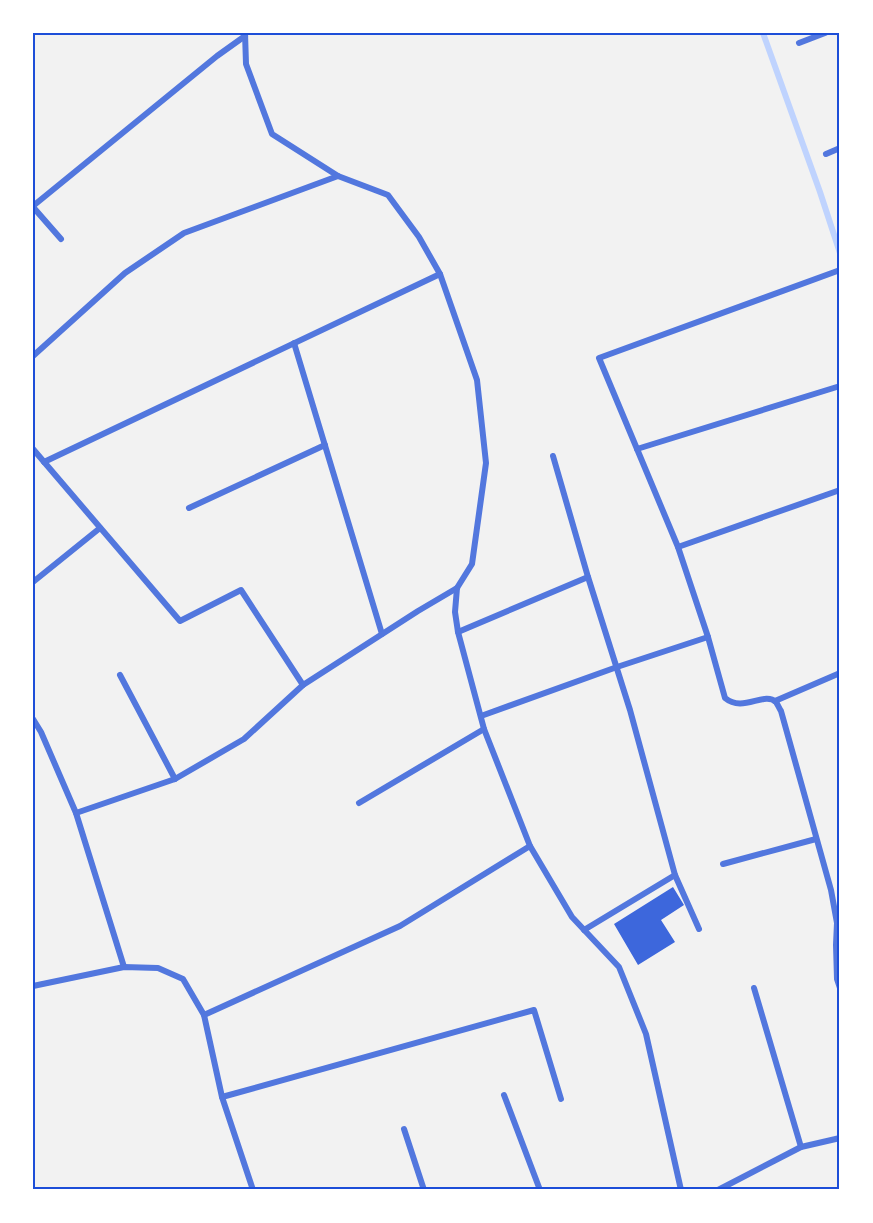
<svg xmlns="http://www.w3.org/2000/svg" width="873" height="1223" font-family="Montserrat,sans-serif">
	<rect width="100%" height="100%" fill="#f2f2f2"/>
	<g fill="none" stroke-linecap="round" stroke-linejoin="round">
		<!-- stream -->
		<polyline stroke="#bfd3fe" stroke-width="6" points="763,33 820,192 840,253"/>
	</g>
	<!-- building -->
	<polygon fill="#3d67dc" points="673,887 684,905 661,920 675,942 638,965 614,924"/>
	<g fill="none" stroke-linecap="round" stroke-linejoin="round">
		<!-- minor -->
		<g stroke="#5277de" stroke-width="6">
			<polyline points="245,33 246,64 272,134 338,176 388,195 419,237 440,274 477,380 486,463 472,564 457,588 455,612 458,632 484,729 530,846 572,917 619,967 646,1034 681,1190"/>
			<polyline points="799,43 825,33"/>
			<polyline points="826,154 840,148"/>
			<polyline points="33,206 217,56 245,36"/>
			<polyline points="33,207 61,239"/>
			<path d="M 840,270 L 599,358 L 678,547 L 708,637 L 725,698 C 743,713 764,691 776,702 C 778,705 779,708 781,711 L 831,890 L 837,923 L 836,945 L 837,979 L 840,988"/>
			<polyline points="294,343 382,634"/>
			<polyline points="33,356 125,273 184,233 338,176"/>
			<polyline points="33,449 180,621 241,590 303,685"/>
			<polyline points="637,449 840,386"/>
			<polyline points="553,456 588,577 630,710 675,875 699,929"/>
			<polyline points="44,462 440,274"/>
			<polyline points="189,508 325,445"/>
			<polyline points="678,547 840,490"/>
			<polyline points="33,582 100,528"/>
			<polyline points="458,632 588,577"/>
			<polyline points="120,675 175,779"/>
			<polyline points="775,701 840,673"/>
			<polyline points="481,716 617,667 708,637"/>
			<polyline points="33,719 41,732 76,813 124,967"/>
			<polyline points="359,803 484,729"/>
			<polyline points="76,813 175,779 244,739 303,685 418,611 457,588"/>
			<polyline points="723,864 816,839"/>
			<polyline points="584,930 675,875"/>
			<polyline points="33,986 124,967 158,968 183,979 204,1015 222,1097 253,1190"/>
			<polyline points="754,988 801,1147"/>
			<polyline points="204,1015 400,926 530,846"/>
			<polyline points="504,1095 540,1190"/>
			<polyline points="222,1097 534,1010 561,1099"/>
			<polyline points="404,1129 424,1190"/>
			<polyline points="718,1190 801,1147 840,1138"/>
		</g>
	</g>
	<!-- border -->
	<rect width="873" height="1223" fill="none" stroke="#ffffff" stroke-width="69"/>
	<rect x="34" y="34" width="804" height="1154" fill="none" stroke="#1d4ed8" stroke-width="2"/>
</svg>
